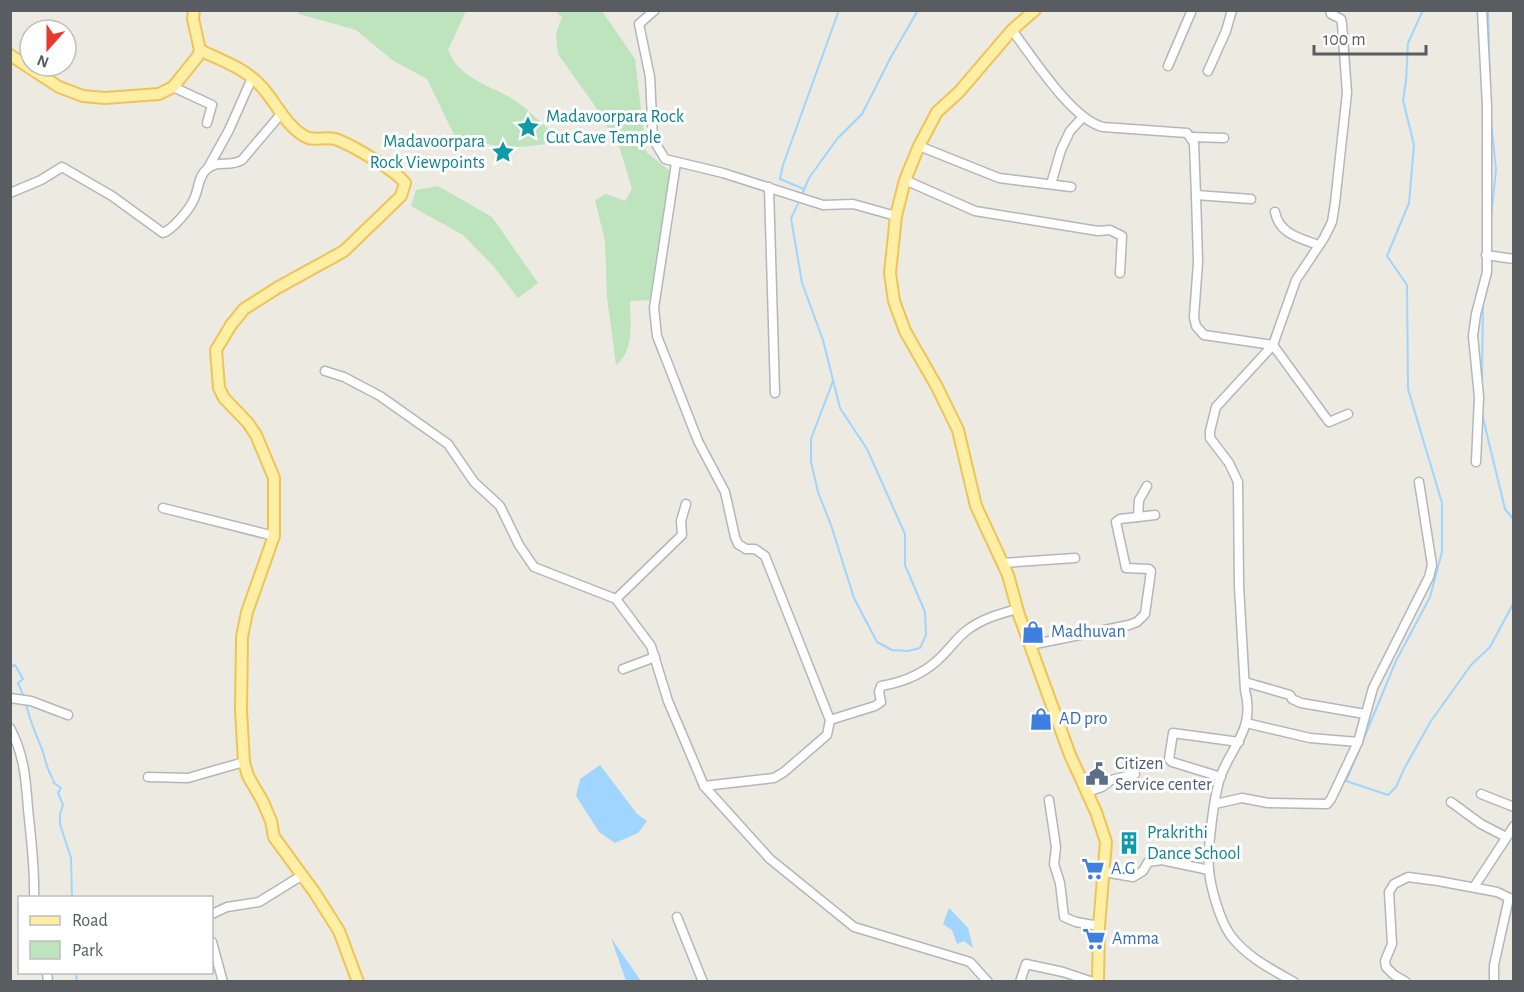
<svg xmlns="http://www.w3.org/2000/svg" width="1524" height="992" font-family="'Alegreya Sans',sans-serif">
	<rect width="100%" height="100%" fill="#eceae1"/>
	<!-- green -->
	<g fill="#bde4bd">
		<path d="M 297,11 L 466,11 L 448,50 C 459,79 490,85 514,100 C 528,109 539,121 551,131 L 548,144 L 509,148 L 477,142 L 460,147 L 427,79 L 392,60 L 356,30 L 299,14 Z"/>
		<path d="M 555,11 L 602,11 L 635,59 L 646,152 L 670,171 L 650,300 L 630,301 C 630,323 635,350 616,365 L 607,297 L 605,241 L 595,200 L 606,194 L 625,201 L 632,189 L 620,149 L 595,106 L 558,54 L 556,33 L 562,17 Z"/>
		<polygon points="438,186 492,217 538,283 518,298 495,268 463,235 411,206 416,190"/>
	</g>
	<!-- water -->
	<g fill="#9fd5fe">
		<polygon points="600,765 637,814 647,821 638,833 615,843 599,832 576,796 580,779"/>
		<polygon points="949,908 968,928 973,948 964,941 957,944 952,930 943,924"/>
		<polygon points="611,938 641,981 626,981"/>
	</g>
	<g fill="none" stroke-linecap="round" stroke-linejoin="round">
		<!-- stream -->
		<g stroke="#9fd5fe" stroke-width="2">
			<polyline points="1488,10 1490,86"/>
			<polyline points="1491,121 1496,170 1491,217"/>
			<polyline points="804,189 780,179 783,165 839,10"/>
			<polyline points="803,192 809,178 837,139 862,114 891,57 918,10"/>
			<polyline points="798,204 791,218 802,283 823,340 840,408 867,449 905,534 905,565 925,612 926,635 920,648 908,651 892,650 877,642 854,598 831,525 818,492 811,462 811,439 833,381"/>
			<polyline points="1482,385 1483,300"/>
			<polyline points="1482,414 1505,509 1514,520"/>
			<polyline points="10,667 15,665 23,679 18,683 24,697"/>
			<path d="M 26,703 C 29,721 37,735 43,752 C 46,762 47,770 53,779"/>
			<polyline points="1362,743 1396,661 1430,597 1442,552 1442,503 1408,389 1407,285 1387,256 1409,203 1414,145 1403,100 1406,81 1408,43 1423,10"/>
			<polyline points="1360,748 1346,781 1388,795 1396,787 1404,769 1431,721 1471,665 1490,647 1514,602"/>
			<polyline points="54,781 53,782 61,788 58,793 63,805 60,814 60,824 71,858 72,898"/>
			<polyline points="76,972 77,982"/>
		</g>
		<!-- minor casing -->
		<g stroke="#b3b7bb" stroke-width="11">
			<g id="minor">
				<polyline points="655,10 639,24 650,77 653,139 665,159 723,173 823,205 853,204 896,216"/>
				<path d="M 1012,30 C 1031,55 1072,120 1103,127 L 1187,133 L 1194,143 L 1196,195 L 1198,262 L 1194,317 L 1196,326 L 1204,335 L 1273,345 L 1329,422 L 1348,414"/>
				<polyline points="1168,66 1192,10"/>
				<polyline points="1208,71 1226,31 1232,10"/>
				<polyline points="173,87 212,105 207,123"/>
				<polyline points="1191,137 1224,138"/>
				<polyline points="919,146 999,178 1071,187"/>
				<polyline points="676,163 654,308 657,336 698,441 725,492 735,537 738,544 746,549 755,549 765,556 830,720"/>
				<polyline points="208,168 229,130 252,78"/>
				<polyline points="905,180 975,211 1098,231 1110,230 1122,236 1120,273"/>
				<polyline points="1051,184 1061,150 1070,131 1083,117"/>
				<polyline points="769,187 775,393"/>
				<path d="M 10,193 L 41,180 L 62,167 L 112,196 L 163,233 C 173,229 190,209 194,199 C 199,189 198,176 207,169 C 219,159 228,168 242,160 L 281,114"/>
				<polyline points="1196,195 1251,199"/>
				<path d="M 1275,212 C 1279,234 1300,238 1318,245"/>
				<polyline points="1486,255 1514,259"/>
				<polyline points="325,371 344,377 380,396 448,444 474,482 500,506 519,545 534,567 616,599 651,646 668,701 704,786 770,859 854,927 970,962 988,982"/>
				<polyline points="1476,462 1479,397 1473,336 1476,314 1487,272 1487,106 1482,10"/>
				<polyline points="163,508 274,536"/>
				<polyline points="1138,517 1139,500 1147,486"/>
				<polyline points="1003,563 1075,558"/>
				<polyline points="616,599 682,535 681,521 686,504"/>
				<polyline points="1030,645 1129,625 1137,622 1145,614 1151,571 1149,569 1126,568 1116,522 1120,519 1155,515"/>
				<polyline points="623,669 655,657"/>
				<polyline points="1245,682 1290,695 1292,699 1301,703 1365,714"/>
				<polyline points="10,698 31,701 68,715"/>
				<polyline points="1246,723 1310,738 1358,742"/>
				<path d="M 10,728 C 24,754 26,780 28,809 C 31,839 35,867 34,898"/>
				<polyline points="148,777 188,778 244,762"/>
				<polyline points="1221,777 1172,762 1169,759 1173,733 1239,742"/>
				<path d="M 704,786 L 774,778 L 784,772 L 827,735 L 830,720 L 875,706 L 881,702 L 879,692 L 881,686 C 905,682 926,673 943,655 C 951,647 957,638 966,631 C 981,619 999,614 1017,609"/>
				<polyline points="1087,792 1102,787 1111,780 1135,774"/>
				<polyline points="1481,794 1514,807"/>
				<polyline points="1049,800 1056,847 1054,864 1060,883 1064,917 1076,922 1099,926"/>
				<polyline points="1451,802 1481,824 1506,837"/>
				<polyline points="1215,804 1242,798 1268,803 1327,804 1331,799 1358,742 1373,688 1429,577 1432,565 1419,482"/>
				<polyline points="1104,872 1133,877 1143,871 1148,862 1162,860 1209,870"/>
				<polyline points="1474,887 1514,826"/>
				<polyline points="212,914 227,907 259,902 301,876"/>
				<polyline points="677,917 703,982"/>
				<polyline points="212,942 223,982"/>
				<polyline points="47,972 48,982"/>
				<polyline points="1020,982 1026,964 1063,972 1093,982"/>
				<path d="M 1294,982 C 1271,969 1247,957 1231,936 C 1220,921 1211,889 1209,871 C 1207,850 1214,795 1221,775 C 1234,743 1255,728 1245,690 L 1239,586 L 1238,482 L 1229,463 L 1210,438 L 1210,431 L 1216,407 L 1273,345 L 1296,280 L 1324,238 L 1332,222 L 1335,203 L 1347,93 L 1342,24 L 1341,19 L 1331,14 L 1330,10"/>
				<polyline points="1406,982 1394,975 1386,967 1385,961 1392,944 1389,892 1394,884 1408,877 1438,881 1497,892 1514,900"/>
				<polyline points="1494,982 1494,965 1509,898"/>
			</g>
		</g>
		<!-- major casing -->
		<g stroke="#efc457" stroke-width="14">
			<g id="major">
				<polyline points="1035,10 1012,30 959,92 937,112 919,146 905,180 896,216 890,273 894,301 905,331 937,387 958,430 976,506 1008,575 1019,615 1070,755 1096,812 1106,842 1099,926 1098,982"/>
				<path d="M 200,50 C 220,60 244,68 259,84 C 276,101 283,123 304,136 C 314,142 324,136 335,139 C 350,144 395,170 405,183 L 401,196 L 344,251 L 277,288 L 244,309 L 231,325 L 216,350 L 219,388 L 224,398 L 248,423 L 256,435 L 274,478 L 274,536 L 247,612 L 242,637 L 241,711 L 244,762 L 248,776 L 263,802 L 271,821 L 274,837 L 315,893 L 339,931 L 358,982"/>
				<polyline points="10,55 59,87 83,96 105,98 159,94 173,87 198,56 200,50 193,19 194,10"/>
			</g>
		</g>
		<!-- minor -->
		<use href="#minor" stroke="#fff" stroke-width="8"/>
		<!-- major -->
		<use href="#major" stroke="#feefa4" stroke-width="10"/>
	</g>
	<!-- icons -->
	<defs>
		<g id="sight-bare" transform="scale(1.8)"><path d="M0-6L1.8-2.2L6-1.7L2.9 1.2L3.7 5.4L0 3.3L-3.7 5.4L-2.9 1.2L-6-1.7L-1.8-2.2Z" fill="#0f9aa8" stroke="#fff" stroke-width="2.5" paint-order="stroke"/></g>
		<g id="shop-bare" transform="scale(1.8)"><path d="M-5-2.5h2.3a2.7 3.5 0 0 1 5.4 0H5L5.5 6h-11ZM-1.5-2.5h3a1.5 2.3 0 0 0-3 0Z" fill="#3f7fe0" stroke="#fff" stroke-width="2.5" paint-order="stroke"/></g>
		<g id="civic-bare" transform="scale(1.8)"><path d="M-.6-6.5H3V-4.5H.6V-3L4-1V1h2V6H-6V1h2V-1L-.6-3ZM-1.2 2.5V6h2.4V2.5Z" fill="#5c6f8a" stroke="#fff" stroke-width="2.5" paint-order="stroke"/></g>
		<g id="building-bare" transform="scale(1.8)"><path d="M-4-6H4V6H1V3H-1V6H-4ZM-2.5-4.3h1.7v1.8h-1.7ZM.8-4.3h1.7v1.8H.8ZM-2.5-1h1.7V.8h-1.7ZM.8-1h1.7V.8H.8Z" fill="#0f9aa8" stroke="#fff" stroke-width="2.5" paint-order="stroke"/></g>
		<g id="supermarket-bare" transform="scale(1.8)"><path d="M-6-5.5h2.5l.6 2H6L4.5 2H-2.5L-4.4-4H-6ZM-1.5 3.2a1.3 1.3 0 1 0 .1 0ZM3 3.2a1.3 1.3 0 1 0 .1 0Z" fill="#3f7fe0" stroke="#fff" stroke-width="2.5" paint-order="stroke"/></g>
	</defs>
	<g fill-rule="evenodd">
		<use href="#sight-bare" x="528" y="127"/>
		<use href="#sight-bare" x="503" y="152"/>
		<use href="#shop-bare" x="1033" y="632"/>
		<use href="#shop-bare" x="1041" y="719"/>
		<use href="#civic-bare" x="1097" y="774"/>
		<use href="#building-bare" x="1129" y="843"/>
		<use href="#supermarket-bare" x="1093" y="869"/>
		<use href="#supermarket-bare" x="1094" y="939"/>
	</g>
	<g text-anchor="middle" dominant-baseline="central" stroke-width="6" stroke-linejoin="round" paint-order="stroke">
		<!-- culture labels -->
		<g font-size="18" fill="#0d838f" stroke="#fff" text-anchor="start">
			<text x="546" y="117">Madavoorpara Rock<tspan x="546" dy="21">Cut Cave Temple</tspan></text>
			<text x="485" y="142" text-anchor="end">Madavoorpara<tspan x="485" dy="21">Rock Viewpoints</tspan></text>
			<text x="1147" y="833">Prakrithi<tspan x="1147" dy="21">Dance School</tspan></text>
		</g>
		<!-- shop labels -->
		<g font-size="18" fill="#366cbe" stroke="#fff" text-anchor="start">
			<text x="1051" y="632">Madhuvan</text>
			<text x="1059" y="719">AD pro</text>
			<text x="1111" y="869">A.G</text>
			<text x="1112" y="939">Amma</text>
		</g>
		<!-- service labels -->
		<g font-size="18" fill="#4e5e75" stroke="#fff" text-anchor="start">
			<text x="1115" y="764">Citizen<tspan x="1115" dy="21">Service center</tspan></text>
		</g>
	</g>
	<!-- border -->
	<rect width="1524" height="992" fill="none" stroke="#595d62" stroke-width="24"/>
	<!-- legend -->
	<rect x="18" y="896" width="195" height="78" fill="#ffffff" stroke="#bdbec0" stroke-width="1.5"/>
	<rect x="30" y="916" width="30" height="9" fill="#feefa4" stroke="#bdbec0" stroke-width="1.5"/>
	<text x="72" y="926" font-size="18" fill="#595d62">Road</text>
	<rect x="30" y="941" width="30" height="18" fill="#bde4bd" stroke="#bdbec0" stroke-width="1.5"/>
	<text x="72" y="956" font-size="18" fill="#595d62">Park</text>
	<!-- north arrow -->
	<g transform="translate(48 48) rotate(201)"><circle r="28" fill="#ffffff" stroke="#bdbec0" stroke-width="1.5"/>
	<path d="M0-4.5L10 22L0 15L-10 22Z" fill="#e73a2c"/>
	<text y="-9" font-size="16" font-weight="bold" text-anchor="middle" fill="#595d62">N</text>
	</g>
	<!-- scale -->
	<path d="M1314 45v9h112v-9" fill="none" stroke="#595d62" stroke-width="3"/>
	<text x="1323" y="45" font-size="18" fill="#595d62" stroke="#ffffff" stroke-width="4.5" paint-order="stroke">100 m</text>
</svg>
